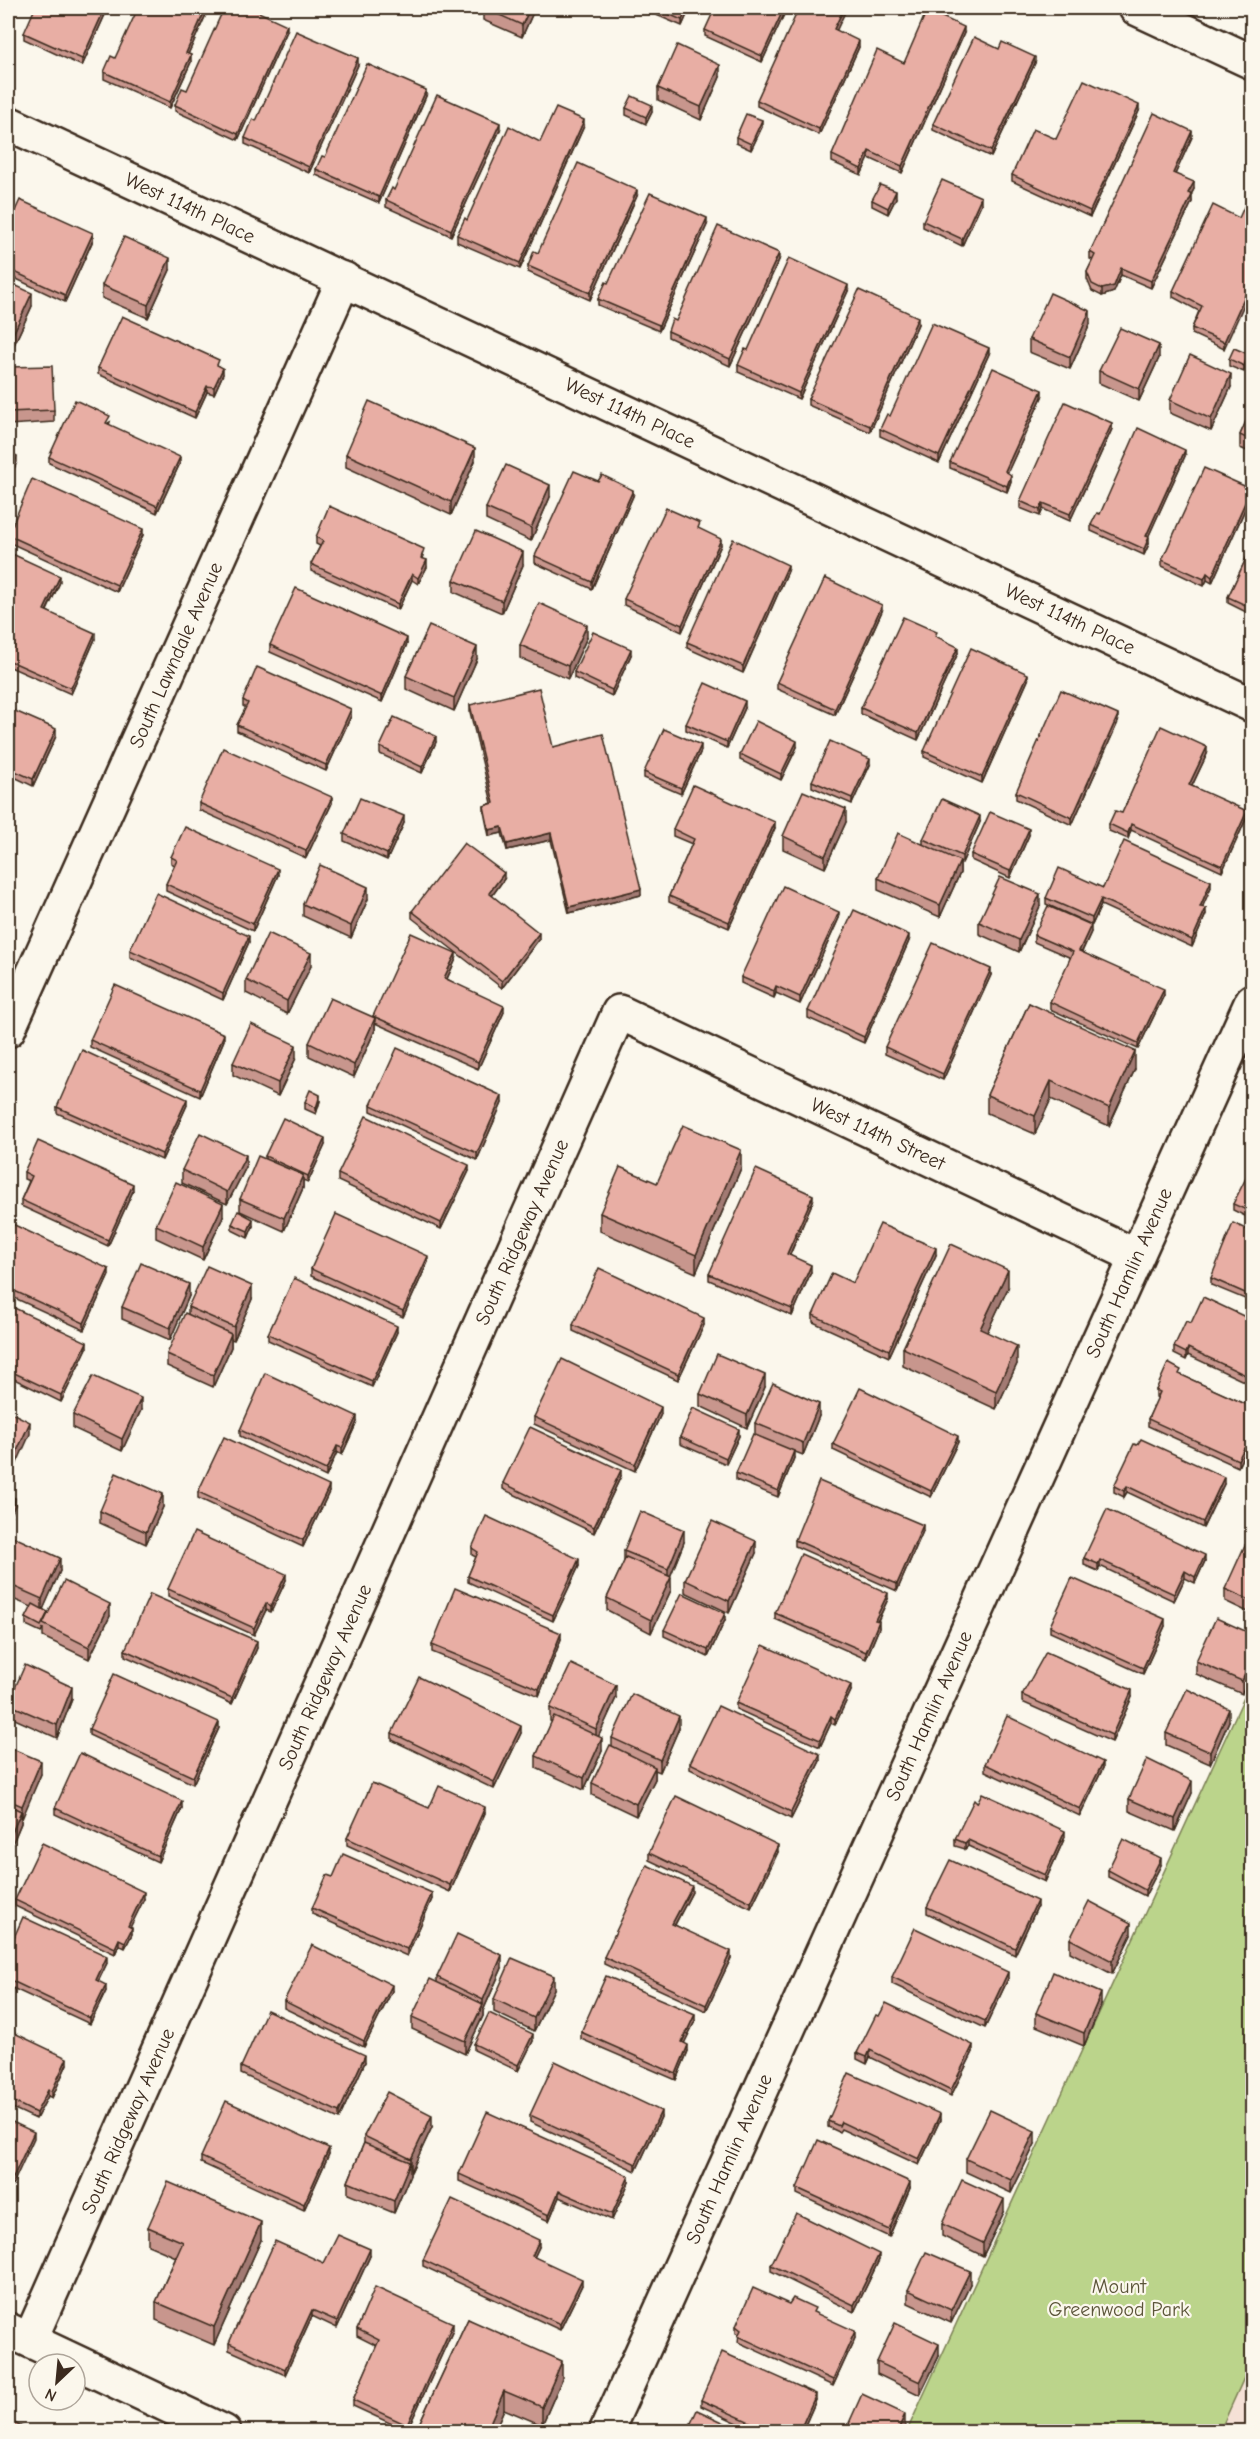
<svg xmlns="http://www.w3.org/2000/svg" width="1260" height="2439" font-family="'Comic Neue',sans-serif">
	<rect width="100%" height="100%" fill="#fbf7ec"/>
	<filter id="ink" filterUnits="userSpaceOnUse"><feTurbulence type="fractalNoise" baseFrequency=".0167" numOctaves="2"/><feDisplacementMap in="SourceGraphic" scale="12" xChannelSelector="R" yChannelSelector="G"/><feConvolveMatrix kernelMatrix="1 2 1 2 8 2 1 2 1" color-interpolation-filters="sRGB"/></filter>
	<g filter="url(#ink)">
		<!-- built -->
		<polygon fill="#f5e1d6" points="1252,2360 1252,2431 1220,2431"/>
		<!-- green -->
		<polygon fill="#bbd48b" stroke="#7b7f54" stroke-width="1.5" points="1252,1680 1252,2360 1220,2431 907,2431"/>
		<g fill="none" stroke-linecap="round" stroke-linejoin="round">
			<!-- minor casing -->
			<g stroke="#3b2a1e" stroke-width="38">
				<g id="minor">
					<polyline points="8,123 1252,705"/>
					<polyline points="8,1030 344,279"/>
					<polyline points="8,2330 224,2432"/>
					<polyline points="30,2340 619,1012 1136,1256"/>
					<polyline points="606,2432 1252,1001"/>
				</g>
			</g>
			<!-- tertiary casing -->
			<g stroke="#3b2a1e" stroke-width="38">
				<polyline id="tertiary" points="1136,8 1252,62"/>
			</g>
			<!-- minor -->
			<use href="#minor" stroke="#fbf7ec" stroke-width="33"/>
			<!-- tertiary -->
			<use href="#tertiary" stroke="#fbf7ec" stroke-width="33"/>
		</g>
		<!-- wall -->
		<g fill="#c8968d" stroke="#3b2a1e" stroke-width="1.5">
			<polygon points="108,8 82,66 24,39 24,33"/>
			<polygon points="209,8 188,54 191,62 170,108 104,79 104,72 115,58"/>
			<polygon points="463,8 482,8 479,15"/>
			<polygon points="483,8 535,8 522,37 483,20"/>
			<polygon points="640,8 690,8 682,26"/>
			<polygon points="787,8 762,62 705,36 705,30"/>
			<polygon points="836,30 859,47 819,135 757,106 757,100"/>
			<polygon points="287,31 238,140 175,111 175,105"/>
			<polygon points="964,33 902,173 869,158 861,175 832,162 832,155 904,63"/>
			<polygon points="1035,63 991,157 933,130 933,124"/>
			<polygon points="358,65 309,173 245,144 245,138 256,121"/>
			<polygon points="720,77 701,120 658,100 658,88"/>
			<polygon points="426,96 379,203 316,175 316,169 325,157"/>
			<polygon points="626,108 652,112 646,124 626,115"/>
			<polygon points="1139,111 1090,217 1012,181 1012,175"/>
			<polygon points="584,126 520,269 457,242 457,235 467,220 540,142"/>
			<polygon points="762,127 751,150 736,143 736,137"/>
			<polygon points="500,130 451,236 386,207 386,200"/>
			<polygon points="1192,137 1175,174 1194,189 1191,195 1192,202 1151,288 1121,275 1114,292 1102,296 1092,291 1087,279 1087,272 1093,260 1090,259 1090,252"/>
			<polygon points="637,196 590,300 528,272 528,266 538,253"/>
			<polygon points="896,198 888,214 872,206 872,200"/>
			<polygon points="981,204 962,246 923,227 923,221"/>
			<polygon points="1239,218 1224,349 1192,334 1192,328 1199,311 1173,297 1173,291"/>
			<polygon points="707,225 659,331 598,305 598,299"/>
			<polygon points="8,226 93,240 65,302 8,275"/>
			<polygon points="779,260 730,366 668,337 668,331"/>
			<polygon points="170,270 148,318 102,298 102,285"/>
			<polygon points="8,282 32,306 13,347 8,344"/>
			<polygon points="848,291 799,399 738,372 738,365 748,350"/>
			<polygon points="918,324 870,432 808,405 808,399"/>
			<polygon points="1090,324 1070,369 1029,352 1029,339"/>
			<polygon points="989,354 939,463 880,436 880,429"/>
			<polygon points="1159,358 1139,401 1099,383 1099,371"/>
			<polygon points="1229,359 1248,360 1244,372 1229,366"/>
			<polygon points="219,366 223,374 214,394 207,392 195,418 98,374 98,368"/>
			<polygon points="8,367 54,410 54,422 8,425"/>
			<polygon points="1231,387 1211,431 1170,413 1170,400"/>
			<polygon points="1042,397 1007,473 1011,481 1007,492 950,468 950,462"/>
			<polygon points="1252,408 1252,453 1240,448 1240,435"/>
			<polygon points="110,422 109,425 180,463 157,513 49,463 49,457"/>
			<polygon points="1112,429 1070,521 1043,509 1040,516 1020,508 1020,501"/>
			<polygon points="346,454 475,461 451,515 346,467"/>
			<polygon points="1185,456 1148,537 1149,544 1144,555 1091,531 1091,525 1100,514"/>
			<polygon points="633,496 592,589 535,563 535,556"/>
			<polygon points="1251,496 1212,583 1207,580 1204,586 1162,566 1162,560"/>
			<polygon points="550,497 531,541 486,520 486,508"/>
			<polygon points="700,530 721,545 682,632 624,605 624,599"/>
			<polygon points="8,535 143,535 117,592 8,542"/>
			<polygon points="316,537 424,556 423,558 427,567 418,584 412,580 398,610 311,571 311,564 320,546 316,544"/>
			<polygon points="1252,546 1252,615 1228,603 1228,597"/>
			<polygon points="8,552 60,582 47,611 95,639 71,694 8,666"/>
			<polygon points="523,565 502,613 454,592 454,580"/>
			<polygon points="788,571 743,673 687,648 687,642"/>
			<polygon points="882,611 835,715 777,689 777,682"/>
			<polygon points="587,637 568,679 520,658 520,645"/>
			<polygon points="937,637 958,653 918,740 861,714 861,708"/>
			<polygon points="407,644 382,702 270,652 270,645"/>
			<polygon points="631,655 612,696 574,678 574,672"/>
			<polygon points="477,659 454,711 406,689 406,676"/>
			<polygon points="1028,680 982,783 924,757 924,751"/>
			<polygon points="243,700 351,716 326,771 237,731 237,725 246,708 243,706"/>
			<polygon points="470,705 553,747 641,895 569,913 551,840 507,850 502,833 489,836 484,812 484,806 492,803 470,712"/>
			<polygon points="8,708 56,736 33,786 8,774"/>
			<polygon points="745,708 727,748 686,730 686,724"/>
			<polygon points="1118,722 1072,825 1016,799 1016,792"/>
			<polygon points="436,742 422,773 380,754 380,747"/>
			<polygon points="797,747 781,780 740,760 740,754"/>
			<polygon points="701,751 681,794 644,778 644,772"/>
			<polygon points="1207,754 1192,786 1247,817 1222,872 1131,830 1128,839 1109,831 1109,824 1122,813"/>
			<polygon points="870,765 852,804 812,787 812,781"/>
			<polygon points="199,803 332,803 306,858 199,810"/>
			<polygon points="846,822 825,868 783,849 783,836"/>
			<polygon points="980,822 962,863 960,862 960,873 940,917 878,890 878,878 923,844 923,839"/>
			<polygon points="404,823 387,860 344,841 344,834"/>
			<polygon points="775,828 729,928 669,902 669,896 692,844 673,836 673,829"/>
			<polygon points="1029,835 1010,878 971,860 971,854"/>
			<polygon points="171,857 278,875 253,931 166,891 166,884 175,865 171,863"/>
			<polygon points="504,879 492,896 539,939 502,988 412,918 412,911"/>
			<polygon points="1211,887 1202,907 1206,914 1192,947 1101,905 1092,925 1046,904 1046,898 1103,888"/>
			<polygon points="368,899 351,938 303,916 303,904"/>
			<polygon points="1040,906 1019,952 979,934 979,922"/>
			<polygon points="839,918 800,1004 776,993 774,998 741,983 741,977"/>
			<polygon points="1091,932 1082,952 1164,995 1138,1049 1050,1009 1050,1002 1071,958 1034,942 1034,935"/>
			<polygon points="909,941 864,1043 808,1018 808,1011"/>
			<polygon points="249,942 223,1000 130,957 130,950"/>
			<polygon points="456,959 447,979 504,1012 478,1069 375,1023 375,1030 354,1077 309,1056 309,1043 373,1017 373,1016"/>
			<polygon points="311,966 287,1014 246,993 246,980"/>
			<polygon points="991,975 943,1080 885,1054 885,1047"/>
			<polygon points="1029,1003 1135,1069 1109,1126 1051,1099 1035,1134 987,1113 987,1095"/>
			<polygon points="90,1040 224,1040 200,1097 90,1047"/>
			<polygon points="296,1058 278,1096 233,1075 233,1063"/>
			<polygon points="320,1101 316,1114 305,1109 305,1102"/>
			<polygon points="502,1103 477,1160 371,1111 371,1105"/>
			<polygon points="187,1105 162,1160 57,1113 57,1107"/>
			<polygon points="325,1145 308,1182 303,1180 303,1188 284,1231 240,1211 240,1199 265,1159 265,1156"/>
			<polygon points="246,1167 227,1204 182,1183 182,1170"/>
			<polygon points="741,1168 696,1273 600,1231 600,1213 657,1183"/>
			<polygon points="469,1171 441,1229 338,1181 338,1174"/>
			<polygon points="24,1172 133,1191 108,1246 21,1206 21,1200 29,1181 24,1179"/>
			<polygon points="1252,1179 1252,1216 1251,1219 1233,1210 1233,1204"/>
			<polygon points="813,1201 790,1255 811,1272 792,1316 709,1280 709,1274"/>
			<polygon points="223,1217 203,1260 156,1238 156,1225"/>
			<polygon points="8,1222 109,1275 84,1330 8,1295"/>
			<polygon points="232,1224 253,1226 248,1238 232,1230"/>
			<polygon points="1252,1232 1252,1302 1211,1285 1211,1278"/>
			<polygon points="936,1255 889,1357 813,1322 813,1315 853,1283"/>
			<polygon points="428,1262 403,1317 311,1276 311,1269"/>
			<polygon points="1008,1288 987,1332 1017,1364 996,1409 903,1366 903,1348"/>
			<polygon points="189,1296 170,1340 122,1319 122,1307"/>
			<polygon points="252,1299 234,1340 231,1339 231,1347 213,1387 167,1366 167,1354 188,1314 188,1307"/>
			<polygon points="8,1305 87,1348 61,1402 8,1376"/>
			<polygon points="1252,1320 1252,1385 1188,1355 1186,1360 1174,1354 1174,1347 1191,1323"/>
			<polygon points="573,1325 704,1325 678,1380 573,1331"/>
			<polygon points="397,1332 372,1387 268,1340 268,1334"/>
			<polygon points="1181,1375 1252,1407 1252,1458 1244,1454 1238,1467 1148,1426 1148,1419 1158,1398 1156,1397 1156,1390"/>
			<polygon points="765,1387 747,1428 700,1406 700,1394"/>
			<polygon points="141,1410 122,1451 73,1428 73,1415"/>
			<polygon points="661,1414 635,1471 534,1424 534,1417"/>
			<polygon points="819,1416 803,1455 785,1448 794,1458 778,1497 736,1480 736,1473 755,1435 755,1423"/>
			<polygon points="357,1422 342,1455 337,1452 326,1477 240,1436 240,1430"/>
			<polygon points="739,1436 726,1464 680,1444 680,1437"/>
			<polygon points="958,1442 931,1497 833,1450 833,1444"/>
			<polygon points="621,1476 594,1533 503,1489 503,1483"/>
			<polygon points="1224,1484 1203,1528 1127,1492 1124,1497 1114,1492 1114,1486"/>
			<polygon points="198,1492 329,1492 303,1547 198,1498"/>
			<polygon points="163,1507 146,1544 100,1523 100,1511"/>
			<polygon points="923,1531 897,1591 795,1546 795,1540"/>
			<polygon points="684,1542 670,1577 671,1590 651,1633 607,1610 607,1598 624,1562 624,1551"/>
			<polygon points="472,1548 579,1566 553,1621 468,1582 468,1576 476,1557 472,1555"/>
			<polygon points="1252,1548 1252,1614 1225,1601 1225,1589"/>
			<polygon points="8,1551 60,1571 43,1609 48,1614 110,1616 89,1659 43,1637 43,1628 41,1632 26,1625 26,1618 32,1607 8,1597"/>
			<polygon points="756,1553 729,1613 685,1592 685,1580"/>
			<polygon points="1084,1558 1205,1561 1195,1583 1185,1578 1174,1601 1100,1566 1098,1571 1084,1565"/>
			<polygon points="286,1580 271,1612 266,1610 254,1635 168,1596 168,1589"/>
			<polygon points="888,1599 878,1621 879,1628 866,1659 775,1619 775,1613"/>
			<polygon points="725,1620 708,1657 664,1636 664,1630"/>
			<polygon points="1050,1626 1165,1626 1143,1674 1050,1632"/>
			<polygon points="1252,1634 1242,1694 1196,1674 1196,1661"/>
			<polygon points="561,1639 539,1696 432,1652 432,1645"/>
			<polygon points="257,1648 232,1704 125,1656 125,1650"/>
			<polygon points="851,1691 835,1725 831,1723 820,1747 736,1709 736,1703"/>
			<polygon points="1022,1695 1132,1697 1112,1742 1022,1702"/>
			<polygon points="616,1698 598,1737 602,1751 584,1790 536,1768 536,1756 552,1722 550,1721 550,1708"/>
			<polygon points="72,1699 57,1738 8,1716 8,1704"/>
			<polygon points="1229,1721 1210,1764 1166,1745 1166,1733"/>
			<polygon points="219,1728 193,1784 89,1735 89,1729"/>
			<polygon points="679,1728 660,1772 655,1770 655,1779 636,1816 592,1795 592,1783 612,1746 612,1738"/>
			<polygon points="392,1733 521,1733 494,1789 392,1740"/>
			<polygon points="8,1747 41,1774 21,1818 21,1823 8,1854"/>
			<polygon points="820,1761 791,1819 690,1769 690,1763"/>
			<polygon points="985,1764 1103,1768 1080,1816 985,1771"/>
			<polygon points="1192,1793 1175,1831 1129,1811 1129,1799"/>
			<polygon points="977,1803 1065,1837 1045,1882 968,1846 965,1849 955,1846 955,1839"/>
			<polygon points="55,1808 182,1808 158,1862 55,1814"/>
			<polygon points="429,1808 485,1813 450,1892 347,1845 347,1838"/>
			<polygon points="778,1852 751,1908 649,1860 649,1853"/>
			<polygon points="1161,1865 1145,1896 1108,1877 1108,1870"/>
			<polygon points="333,1877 432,1899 407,1956 312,1914 312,1908"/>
			<polygon points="692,1892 675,1925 731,1958 706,2011 604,1964 604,1957"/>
			<polygon points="144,1899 130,1927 132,1934 125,1948 119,1945 115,1954 15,1906 15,1900"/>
			<polygon points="927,1907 1037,1907 1015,1955 927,1913"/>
			<polygon points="1131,1935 1112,1974 1070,1952 1070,1939"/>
			<polygon points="8,1951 107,1963 98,1981 106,1991 90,2024 8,1986"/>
			<polygon points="502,1968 483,2011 483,2016 465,2054 412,2029 412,2017 437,1983 437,1977"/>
			<polygon points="892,1977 1008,1979 985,2028 892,1984"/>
			<polygon points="554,1989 534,2031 494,2012 494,1999"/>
			<polygon points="392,1991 364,2047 284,2008 284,2001"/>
			<polygon points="1101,2005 1084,2046 1036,2026 1036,2013"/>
			<polygon points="879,2016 973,2052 951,2096 870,2057 867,2064 857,2059 857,2053"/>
			<polygon points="695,2021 684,2043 688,2051 676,2080 581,2039 581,2032"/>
			<polygon points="8,2030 67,2064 52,2098 48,2096 36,2119 8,2106"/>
			<polygon points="533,2041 518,2071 474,2050 474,2044"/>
			<polygon points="365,2062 339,2119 241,2074 241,2067"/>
			<polygon points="530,2115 661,2117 636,2171 530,2122"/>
			<polygon points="940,2120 919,2165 841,2129 839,2132 828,2127 828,2121"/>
			<polygon points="432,2127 411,2172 410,2171 410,2175 394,2213 348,2194 348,2182 364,2143 364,2136"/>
			<polygon points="1035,2144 1011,2193 966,2172 966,2159"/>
			<polygon points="329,2154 304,2210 201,2163 201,2157"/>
			<polygon points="459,2174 629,2182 612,2220 559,2197 549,2221 459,2181"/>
			<polygon points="797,2188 910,2188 889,2237 797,2194"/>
			<polygon points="1004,2212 983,2256 942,2236 942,2224"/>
			<polygon points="148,2227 261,2240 214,2345 156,2320 156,2302 176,2257 148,2245"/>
			<polygon points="539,2247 534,2257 582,2285 560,2330 423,2266 423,2260"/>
			<polygon points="370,2256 337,2328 312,2316 285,2375 229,2350 229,2343 324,2263"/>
			<polygon points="879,2260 854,2312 771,2271 771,2265"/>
			<polygon points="970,2284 951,2323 908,2303 908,2290"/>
			<polygon points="789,2304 815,2313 855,2338 833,2386 738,2342 739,2334 736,2333 736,2326"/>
			<polygon points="468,2319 562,2379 542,2425 504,2409 494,2432 420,2432 420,2422"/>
			<polygon points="357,2329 453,2330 407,2431 353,2406 353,2400 377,2346 357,2336"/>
			<polygon points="939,2356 920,2395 877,2374 877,2362"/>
			<polygon points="701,2400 816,2400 802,2432 757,2432 701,2406"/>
		</g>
		<!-- shaded-wall -->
		<g fill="#a27a73" stroke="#3b2a1e" stroke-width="1.5">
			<polygon points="105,8 108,8 82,66 82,59"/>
			<polygon points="206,8 209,8 186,59 186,53"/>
			<polygon points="530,8 535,8 522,37 522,25"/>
			<polygon points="687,8 690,8 682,26 682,20"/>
			<polygon points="784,8 787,8 762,62 762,56"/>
			<polygon points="844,8 847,8 834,36 834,29"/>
			<polygon points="287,25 287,31 238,140 238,134"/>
			<polygon points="964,27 964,33 902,173 902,166"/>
			<polygon points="859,41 859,47 819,135 819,129"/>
			<polygon points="191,55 191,62 170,108 170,102"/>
			<polygon points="1035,57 1035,63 991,157 991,151"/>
			<polygon points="358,58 358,65 309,173 309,167"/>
			<polygon points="720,65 720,77 701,120 701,107"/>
			<polygon points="426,90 426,96 379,203 379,197"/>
			<polygon points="652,105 652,112 646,124 646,117"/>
			<polygon points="1139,105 1139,111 1090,217 1090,211"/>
			<polygon points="584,120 584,126 520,269 520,263"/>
			<polygon points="762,120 762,127 751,150 751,144"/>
			<polygon points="500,123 500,130 451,236 451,230"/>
			<polygon points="1192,131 1192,137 1173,179 1173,173"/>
			<polygon points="869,151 869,158 861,175 861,169"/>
			<polygon points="1194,182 1194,189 1188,200 1188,193"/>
			<polygon points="637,190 637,196 590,300 590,293"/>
			<polygon points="896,191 896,198 888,214 888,208"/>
			<polygon points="1192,195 1192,202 1151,288 1151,281"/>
			<polygon points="981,197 981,204 962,246 962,239"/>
			<polygon points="707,218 707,225 659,331 659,325"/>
			<polygon points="93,233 93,240 65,302 65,295"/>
			<polygon points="779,253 779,260 730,366 730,359"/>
			<polygon points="170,258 170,270 148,318 148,305"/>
			<polygon points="1121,268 1121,275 1114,292 1102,296 1102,289"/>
			<polygon points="1252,280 1252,287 1224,349 1224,342"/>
			<polygon points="848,285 848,291 799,399 799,393"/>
			<polygon points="32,293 32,306 13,347 13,334"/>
			<polygon points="1090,311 1090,324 1070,369 1070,357"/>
			<polygon points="918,317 918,324 870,432 870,426"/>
			<polygon points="1159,345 1159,358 1139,401 1139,389"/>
			<polygon points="989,348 989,354 939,463 939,456"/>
			<polygon points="1248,354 1248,360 1244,372 1244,366"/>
			<polygon points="223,368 223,374 214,394 214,387"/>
			<polygon points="1231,374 1231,387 1211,431 1211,419"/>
			<polygon points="207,386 207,392 195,418 195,412"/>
			<polygon points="1042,390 1042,397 1005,478 1005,471"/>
			<polygon points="1112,423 1112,429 1070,521 1070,514"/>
			<polygon points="475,448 475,461 451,515 451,502"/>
			<polygon points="1185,450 1185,456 1146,542 1146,536"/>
			<polygon points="17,456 17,462 8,483 8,476"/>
			<polygon points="180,457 180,463 157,513 157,506"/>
			<polygon points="1011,475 1011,481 1007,492 1007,486"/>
			<polygon points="550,485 550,497 531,541 531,528"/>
			<polygon points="1251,489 1251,496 1212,583 1212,577"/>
			<polygon points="633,490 633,496 592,589 592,582"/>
			<polygon points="1043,503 1043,509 1040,516 1040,510"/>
			<polygon points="143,529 143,535 117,592 117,585"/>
			<polygon points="1149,537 1149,544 1144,555 1144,549"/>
			<polygon points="721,539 721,545 682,632 682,625"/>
			<polygon points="523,552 523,565 502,613 502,601"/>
			<polygon points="427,560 427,567 418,584 418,578"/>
			<polygon points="788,565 788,571 743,673 743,666"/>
			<polygon points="1207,573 1207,580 1204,586 1204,579"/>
			<polygon points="412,574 412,580 398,610 398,604"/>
			<polygon points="60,576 60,582 44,616 44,610"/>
			<polygon points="882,605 882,611 835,715 835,709"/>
			<polygon points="587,625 587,637 568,679 568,666"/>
			<polygon points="95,633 95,639 71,694 71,688"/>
			<polygon points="407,638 407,644 382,702 382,696"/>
			<polygon points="477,647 477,659 454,711 454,698"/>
			<polygon points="958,647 958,653 918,740 918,733"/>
			<polygon points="631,649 631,655 612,696 612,690"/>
			<polygon points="1028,674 1028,680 982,783 982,777"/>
			<polygon points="745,701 745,708 727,748 727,742"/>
			<polygon points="351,709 351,716 326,771 326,765"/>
			<polygon points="1118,715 1118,722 1072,825 1072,818"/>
			<polygon points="56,729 56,736 33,786 33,779"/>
			<polygon points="436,736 436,742 422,773 422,767"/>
			<polygon points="797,741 797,747 781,780 781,774"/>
			<polygon points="701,745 701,751 681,794 681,788"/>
			<polygon points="1207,747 1207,754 1189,792 1189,785"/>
			<polygon points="870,759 870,765 852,804 852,798"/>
			<polygon points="332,797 332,803 306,858 306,851"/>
			<polygon points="846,809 846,822 825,868 825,856"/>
			<polygon points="1247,811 1247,817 1222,872 1222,866"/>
			<polygon points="404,816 404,823 387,860 387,854"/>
			<polygon points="980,816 980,822 962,863 962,856"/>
			<polygon points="10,819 10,825 8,832 8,825"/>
			<polygon points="775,822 775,828 729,928 729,922"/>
			<polygon points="1131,824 1131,830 1128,839 1128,833"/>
			<polygon points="502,827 502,833 489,836 489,830"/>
			<polygon points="1029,829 1029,835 1010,878 1010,871"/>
			<polygon points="551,833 551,840 507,850 507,844"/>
			<polygon points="960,861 960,873 940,917 940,905"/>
			<polygon points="278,869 278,875 253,931 253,924"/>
			<polygon points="504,873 504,879 489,900 489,893"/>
			<polygon points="1211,881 1211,887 1200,913 1200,907"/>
			<polygon points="368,887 368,899 351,938 351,926"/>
			<polygon points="641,889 641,895 569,913 569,907"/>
			<polygon points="1040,894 1040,906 1019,952 1019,940"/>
			<polygon points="1101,899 1101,905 1092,925 1092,918"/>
			<polygon points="1206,908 1206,914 1192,947 1192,940"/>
			<polygon points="839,912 839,918 800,1004 800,997"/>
			<polygon points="1091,925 1091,932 1079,958 1079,951"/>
			<polygon points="539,933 539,939 502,988 502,981"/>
			<polygon points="909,935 909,941 864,1043 864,1037"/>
			<polygon points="249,936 249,942 223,1000 223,993"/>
			<polygon points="311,953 311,966 287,1014 287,1001"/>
			<polygon points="456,953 456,959 444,985 444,978"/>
			<polygon points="991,969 991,975 943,1080 943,1074"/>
			<polygon points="776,986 776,993 774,998 774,991"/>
			<polygon points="1164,989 1164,995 1138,1049 1138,1043"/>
			<polygon points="504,1006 504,1012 478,1069 478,1062"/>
			<polygon points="375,1018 375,1030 354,1077 354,1065"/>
			<polygon points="224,1034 224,1040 200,1097 200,1090"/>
			<polygon points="296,1045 296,1058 278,1096 278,1083"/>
			<polygon points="1135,1051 1135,1069 1109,1126 1109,1108"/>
			<polygon points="1051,1081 1051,1099 1035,1134 1035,1116"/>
			<polygon points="320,1095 320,1101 316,1114 316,1108"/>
			<polygon points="502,1096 502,1103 477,1160 477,1153"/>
			<polygon points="187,1099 187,1105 162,1160 162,1154"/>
			<polygon points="325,1138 325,1145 308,1182 308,1176"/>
			<polygon points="741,1150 741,1168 696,1273 696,1255"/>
			<polygon points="246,1155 246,1167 227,1204 227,1192"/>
			<polygon points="469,1165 469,1171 441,1229 441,1223"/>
			<polygon points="303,1175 303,1188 284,1231 284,1218"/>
			<polygon points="133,1184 133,1191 108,1246 108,1240"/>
			<polygon points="813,1195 813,1201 787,1261 787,1254"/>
			<polygon points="223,1204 223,1217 203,1260 203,1247"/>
			<polygon points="253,1219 253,1226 248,1238 248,1231"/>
			<polygon points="936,1248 936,1255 889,1357 889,1350"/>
			<polygon points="428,1256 428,1262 403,1317 403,1311"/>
			<polygon points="811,1265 811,1272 792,1316 792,1309"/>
			<polygon points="109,1269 109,1275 84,1330 84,1323"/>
			<polygon points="1008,1270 1008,1288 980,1347 980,1329"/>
			<polygon points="189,1284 189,1296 170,1340 170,1328"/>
			<polygon points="252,1286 252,1299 234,1340 234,1327"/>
			<polygon points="704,1318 704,1325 678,1380 678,1374"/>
			<polygon points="397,1326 397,1332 372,1387 372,1381"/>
			<polygon points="231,1334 231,1347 213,1387 213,1375"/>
			<polygon points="87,1342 87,1348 61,1402 61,1395"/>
			<polygon points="1017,1346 1017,1364 996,1409 996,1391"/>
			<polygon points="1188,1348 1188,1355 1186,1360 1186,1353"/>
			<polygon points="765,1375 765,1387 747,1428 747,1415"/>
			<polygon points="141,1398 141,1410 122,1451 122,1439"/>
			<polygon points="819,1404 819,1416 803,1455 803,1443"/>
			<polygon points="661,1407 661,1414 635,1471 635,1464"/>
			<polygon points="357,1416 357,1422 342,1455 342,1448"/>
			<polygon points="30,1422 30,1434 8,1483 8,1471"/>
			<polygon points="739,1429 739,1436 726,1464 726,1458"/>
			<polygon points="958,1436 958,1442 931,1497 931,1491"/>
			<polygon points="337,1446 337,1452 326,1477 326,1470"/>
			<polygon points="1244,1448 1244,1454 1238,1467 1238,1460"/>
			<polygon points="794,1451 794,1458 778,1497 778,1491"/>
			<polygon points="621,1470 621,1476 594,1533 594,1527"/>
			<polygon points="1224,1477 1224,1484 1203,1528 1203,1522"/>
			<polygon points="329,1486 329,1492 303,1547 303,1540"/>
			<polygon points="1127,1486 1127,1492 1124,1497 1124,1491"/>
			<polygon points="163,1494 163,1507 146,1544 146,1532"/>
			<polygon points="15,1498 15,1505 8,1522 8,1515"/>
			<polygon points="923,1525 923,1531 897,1591 897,1584"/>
			<polygon points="684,1530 684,1542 668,1582 668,1569"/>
			<polygon points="756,1541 756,1553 729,1613 729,1601"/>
			<polygon points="1205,1555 1205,1561 1195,1583 1195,1577"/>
			<polygon points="60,1558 60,1571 42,1612 42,1599"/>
			<polygon points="579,1559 579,1566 553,1621 553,1615"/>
			<polygon points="1100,1560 1100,1566 1098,1571 1098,1564"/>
			<polygon points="1185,1571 1185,1578 1174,1601 1174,1594"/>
			<polygon points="286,1574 286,1580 271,1612 271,1606"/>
			<polygon points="671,1577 671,1590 651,1633 651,1620"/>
			<polygon points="888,1593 888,1599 875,1626 875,1620"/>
			<polygon points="12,1600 12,1606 8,1617 8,1611"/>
			<polygon points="266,1603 266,1610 254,1635 254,1628"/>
			<polygon points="110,1604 110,1616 89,1659 89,1647"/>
			<polygon points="725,1613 725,1620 708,1657 708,1650"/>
			<polygon points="1165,1619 1165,1626 1143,1674 1143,1668"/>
			<polygon points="879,1621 879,1628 866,1659 866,1652"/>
			<polygon points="561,1633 561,1639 539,1696 539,1689"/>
			<polygon points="257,1641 257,1648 232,1704 232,1698"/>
			<polygon points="1252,1657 1252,1670 1242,1694 1242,1681"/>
			<polygon points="616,1685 616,1698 596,1742 596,1729"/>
			<polygon points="851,1685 851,1691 835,1725 835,1719"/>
			<polygon points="72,1687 72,1699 57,1738 57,1725"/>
			<polygon points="1132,1690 1132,1697 1112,1742 1112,1735"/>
			<polygon points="1229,1709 1229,1721 1210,1764 1210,1752"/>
			<polygon points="679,1716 679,1728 660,1772 660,1760"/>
			<polygon points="831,1716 831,1723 820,1747 820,1740"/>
			<polygon points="219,1722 219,1728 193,1784 193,1777"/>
			<polygon points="521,1726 521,1733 494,1789 494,1782"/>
			<polygon points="602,1738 602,1751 584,1790 584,1778"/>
			<polygon points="820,1754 820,1761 791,1819 791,1812"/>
			<polygon points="41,1761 41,1774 22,1819 22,1806"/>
			<polygon points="1103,1762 1103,1768 1080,1816 1080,1809"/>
			<polygon points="655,1767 655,1779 636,1816 636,1804"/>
			<polygon points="1192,1781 1192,1793 1175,1831 1175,1819"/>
			<polygon points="182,1801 182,1808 158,1862 158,1856"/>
			<polygon points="485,1807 485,1813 450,1892 450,1885"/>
			<polygon points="21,1811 21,1823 8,1854 8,1842"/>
			<polygon points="1065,1831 1065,1837 1045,1882 1045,1875"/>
			<polygon points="968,1840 968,1846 965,1849 965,1843"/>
			<polygon points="778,1845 778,1852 751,1908 751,1902"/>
			<polygon points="1161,1858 1161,1865 1145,1896 1145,1890"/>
			<polygon points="692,1886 692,1892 672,1930 672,1924"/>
			<polygon points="144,1892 144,1899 128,1932 128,1926"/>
			<polygon points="432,1893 432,1899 407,1956 407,1949"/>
			<polygon points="1037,1901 1037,1907 1015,1955 1015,1948"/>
			<polygon points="1131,1923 1131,1935 1112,1974 1112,1961"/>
			<polygon points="132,1928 132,1934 125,1948 125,1942"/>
			<polygon points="119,1939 119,1945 115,1954 115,1948"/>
			<polygon points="731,1951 731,1958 706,2011 706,2005"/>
			<polygon points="502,1955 502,1968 483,2011 483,2016 465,2054 465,2041 483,2005 483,2000"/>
			<polygon points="107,1956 107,1963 96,1986 96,1980"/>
			<polygon points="1008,1972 1008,1979 985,2028 985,2021"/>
			<polygon points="554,1976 554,1989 534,2031 534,2018"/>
			<polygon points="106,1985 106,1991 90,2024 90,2018"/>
			<polygon points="392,1985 392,1991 364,2047 364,2041"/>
			<polygon points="1101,1993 1101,2005 1084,2046 1084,2033"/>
			<polygon points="695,2014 695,2021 682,2048 682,2042"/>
			<polygon points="533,2034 533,2041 518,2071 518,2065"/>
			<polygon points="688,2045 688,2051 676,2080 676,2074"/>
			<polygon points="973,2045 973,2052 951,2096 951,2090"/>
			<polygon points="870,2050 870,2057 867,2064 867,2057"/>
			<polygon points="365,2055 365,2062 339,2119 339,2112"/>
			<polygon points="67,2058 67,2064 52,2098 52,2091"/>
			<polygon points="48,2090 48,2096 36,2119 36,2113"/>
			<polygon points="661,2111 661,2117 636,2171 636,2164"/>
			<polygon points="940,2114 940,2120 919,2165 919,2159"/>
			<polygon points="432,2115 432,2127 411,2172 411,2159"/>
			<polygon points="1035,2131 1035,2144 1011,2193 1011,2180"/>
			<polygon points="34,2132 34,2138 8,2195 8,2188"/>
			<polygon points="329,2148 329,2154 304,2210 304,2204"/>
			<polygon points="410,2162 410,2175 394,2213 394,2201"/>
			<polygon points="629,2176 629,2182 612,2220 612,2214"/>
			<polygon points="910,2182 910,2188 889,2237 889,2230"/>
			<polygon points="559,2191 559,2197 549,2221 549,2215"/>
			<polygon points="1004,2199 1004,2212 983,2256 983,2243"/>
			<polygon points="261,2222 261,2240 214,2345 214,2327"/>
			<polygon points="539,2240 539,2247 532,2262 532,2256"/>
			<polygon points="370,2249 370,2256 337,2328 337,2321"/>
			<polygon points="879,2254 879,2260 854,2312 854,2305"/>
			<polygon points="970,2271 970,2284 951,2323 951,2310"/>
			<polygon points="582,2279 582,2285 560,2330 560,2324"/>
			<polygon points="312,2310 312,2316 285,2375 285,2369"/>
			<polygon points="453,2323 453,2330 407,2431 407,2425"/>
			<polygon points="855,2331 855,2338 833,2386 833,2380"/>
			<polygon points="939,2344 939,2356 920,2395 920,2382"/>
			<polygon points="562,2361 562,2379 542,2425 542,2407"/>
			<polygon points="504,2391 504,2409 494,2432 486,2432"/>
			<polygon points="816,2394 816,2400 802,2432 799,2432"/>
			<polygon points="905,2414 905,2427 903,2432 897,2432"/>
		</g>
		<!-- building -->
		<g fill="#e8aea4" stroke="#3b2a1e" stroke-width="1.5">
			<polygon points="35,8 105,8 82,59 24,33"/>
			<polygon points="138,8 206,8 186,53 191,55 170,102 104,72 111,56 115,58"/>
			<polygon points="224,8 250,8 287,25 238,134 175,105 182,88 187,90"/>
			<polygon points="484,8 530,8 522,25"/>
			<polygon points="654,8 687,8 682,20"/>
			<polygon points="715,8 784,8 762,56 705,30"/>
			<polygon points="799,8 844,8 834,29 859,41 819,129 757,100"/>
			<polygon points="927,10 964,27 902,166 869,151 861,169 832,155 877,50 904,63"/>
			<polygon points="296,31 358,58 309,167 245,138 253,119 256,121"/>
			<polygon points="974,37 999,49 1002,42 1035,57 991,151 933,124"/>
			<polygon points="677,45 720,65 701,107 658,88"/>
			<polygon points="367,64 426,90 379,197 316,169 322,156 325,157"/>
			<polygon points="1084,80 1139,105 1090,211 1012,175 1033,129 1056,139"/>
			<polygon points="437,95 500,123 451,230 386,200 392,188 394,190"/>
			<polygon points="632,96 652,105 646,117 626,108"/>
			<polygon points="556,108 584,120 520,263 457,235 465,218 467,220 509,126 540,142"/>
			<polygon points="1154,113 1192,131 1173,173 1194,182 1188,193 1192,195 1151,281 1121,268 1114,286 1102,289 1092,284 1087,272 1095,255 1090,252"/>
			<polygon points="746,114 762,120 751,144 736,137"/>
			<polygon points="578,163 637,190 590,293 528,266 534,251 538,253"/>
			<polygon points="942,180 981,197 962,239 923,221"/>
			<polygon points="880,185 896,191 888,208 872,200"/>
			<polygon points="1252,189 1252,280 1224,342 1192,328 1202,306 1173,291 1213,205 1239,218"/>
			<polygon points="650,193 707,218 659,325 598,299 606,282 608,283"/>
			<polygon points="20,200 93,233 65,295 8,269 8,226"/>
			<polygon points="718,226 779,253 730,359 668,331 672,319 676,321"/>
			<polygon points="124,237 170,258 148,305 102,285"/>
			<polygon points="789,258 848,285 799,393 738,365 745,349 748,350"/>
			<polygon points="8,282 32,293 13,334 8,332"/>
			<polygon points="859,290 918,317 870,426 808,399"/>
			<polygon points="1050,293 1090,311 1070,357 1029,339"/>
			<polygon points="122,316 219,360 217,365 223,368 214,387 207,386 195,412 98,368"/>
			<polygon points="932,323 989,348 939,456 880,429 887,414 890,416"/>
			<polygon points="1120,328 1159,345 1139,389 1099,371"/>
			<polygon points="1234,348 1248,354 1244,366 1229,359"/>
			<polygon points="1190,355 1231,374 1211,419 1170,400"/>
			<polygon points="52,366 54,410 8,412 8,367"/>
			<polygon points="993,368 1042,390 1005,471 1011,475 1007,486 950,462"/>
			<polygon points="75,400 110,416 106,423 180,457 157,506 49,457"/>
			<polygon points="369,401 475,448 451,502 346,454"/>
			<polygon points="1065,402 1112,423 1070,514 1043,503 1040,510 1020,501"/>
			<polygon points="1252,408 1252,441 1240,435"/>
			<polygon points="1138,428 1185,450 1146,536 1149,537 1144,549 1091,525 1097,513 1100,514"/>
			<polygon points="8,452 17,456 8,476"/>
			<polygon points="506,465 550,485 531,528 486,508"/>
			<polygon points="1204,468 1251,489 1212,577 1207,573 1204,579 1162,560"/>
			<polygon points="574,471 598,481 602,475 633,490 592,582 535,556"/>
			<polygon points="32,479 143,529 117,585 8,535"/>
			<polygon points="329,506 424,549 421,558 427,560 418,578 412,574 398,604 311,564 323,541 316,537"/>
			<polygon points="666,508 700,523 698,528 721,539 682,625 624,599"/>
			<polygon points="476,531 523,552 502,601 454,580"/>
			<polygon points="733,539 788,565 743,666 687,642"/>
			<polygon points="1252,546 1252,608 1228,597"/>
			<polygon points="8,552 60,576 44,610 95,633 71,688 8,660"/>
			<polygon points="825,578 882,605 835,709 777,682"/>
			<polygon points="296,588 407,638 382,696 270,645"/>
			<polygon points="539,603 587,625 568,666 520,645"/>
			<polygon points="903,617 937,632 935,636 958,647 918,733 861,708"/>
			<polygon points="429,626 477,647 454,698 406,676"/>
			<polygon points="593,632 631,649 612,690 574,672"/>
			<polygon points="971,648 1028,674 982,777 924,751"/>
			<polygon points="257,667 351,709 326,765 237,725 248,703 243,700"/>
			<polygon points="705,683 745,701 727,742 686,724"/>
			<polygon points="539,688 553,747 603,734 641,889 569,907 551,833 507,844 502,827 489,830 484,806 494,803 470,705"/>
			<polygon points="1061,690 1118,715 1072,818 1016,792"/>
			<polygon points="8,708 56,729 33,779 8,768"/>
			<polygon points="394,717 436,736 422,767 380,747"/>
			<polygon points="756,721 797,741 781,774 740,754"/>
			<polygon points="1161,726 1207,747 1189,785 1247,811 1222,866 1131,824 1128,833 1109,824 1115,811 1122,813"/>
			<polygon points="664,729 701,745 681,788 644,772"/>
			<polygon points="830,741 870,759 852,798 812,781"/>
			<polygon points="223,748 332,797 306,851 199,803"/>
			<polygon points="693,785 775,822 729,922 669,896 694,839 673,829"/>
			<polygon points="803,791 846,809 825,856 783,836"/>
			<polygon points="360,798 404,816 387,854 344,834"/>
			<polygon points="942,799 980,816 962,856 923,839"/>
			<polygon points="990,812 1029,829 1010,871 971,854"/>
			<polygon points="185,827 278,869 253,924 166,884 177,860 171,857"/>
			<polygon points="898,833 960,861 940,905 878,878"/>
			<polygon points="1124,841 1211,881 1200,907 1206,908 1192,940 1101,899 1092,918 1046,898 1059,868 1103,888"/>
			<polygon points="464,843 504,873 489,893 539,933 502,981 412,911"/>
			<polygon points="320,865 368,887 351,926 303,904"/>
			<polygon points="1000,877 1040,894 1019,940 979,922"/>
			<polygon points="783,886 839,912 800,997 776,986 774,991 741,977"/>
			<polygon points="156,893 249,936 223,993 130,950"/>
			<polygon points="1048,906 1091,925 1079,951 1164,989 1138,1043 1050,1002 1073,952 1034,935"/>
			<polygon points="854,910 909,935 864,1037 808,1011"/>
			<polygon points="268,933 311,953 287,1001 246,980"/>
			<polygon points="411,933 456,953 444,978 504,1006 478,1062 373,1016"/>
			<polygon points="933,943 991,969 943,1074 885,1047"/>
			<polygon points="115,985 224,1034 200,1090 90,1040"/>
			<polygon points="330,998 375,1018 354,1065 309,1043"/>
			<polygon points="1029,1003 1135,1051 1109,1108 1051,1081 1035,1116 987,1095"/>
			<polygon points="251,1024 296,1045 278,1083 233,1063"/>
			<polygon points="397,1048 502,1096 477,1153 371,1105"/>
			<polygon points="82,1050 187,1099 162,1154 57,1107"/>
			<polygon points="310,1090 320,1095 316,1108 305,1102"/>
			<polygon points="366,1116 469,1165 441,1223 338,1174"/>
			<polygon points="283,1118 325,1138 308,1176 265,1156"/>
			<polygon points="683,1125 741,1150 696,1255 600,1213 620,1167 657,1183"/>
			<polygon points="200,1133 246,1155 227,1192 182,1170"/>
			<polygon points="38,1141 133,1184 108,1240 21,1200 32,1176 24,1172"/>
			<polygon points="258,1156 303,1175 284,1218 240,1199"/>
			<polygon points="756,1169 813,1195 787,1254 811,1265 792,1309 709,1274"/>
			<polygon points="1247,1176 1252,1179 1252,1209 1251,1212 1233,1204"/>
			<polygon points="176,1182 223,1204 203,1247 156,1225"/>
			<polygon points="238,1211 253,1219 248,1231 232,1224"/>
			<polygon points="336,1214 428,1256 403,1311 311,1269"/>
			<polygon points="8,1222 109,1269 84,1323 8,1288"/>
			<polygon points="1233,1223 1252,1232 1252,1296 1211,1278"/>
			<polygon points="880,1224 936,1248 889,1350 813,1315 832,1273 853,1283"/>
			<polygon points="951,1244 1008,1270 980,1329 1017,1346 996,1391 903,1348"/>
			<polygon points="141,1263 189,1284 170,1328 122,1307"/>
			<polygon points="207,1266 252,1286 234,1327 188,1307"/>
			<polygon points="599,1268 704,1318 678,1374 573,1325"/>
			<polygon points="294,1278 397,1326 372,1381 268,1334"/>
			<polygon points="1203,1297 1252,1320 1252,1378 1188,1348 1186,1353 1174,1347 1186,1321 1191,1323"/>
			<polygon points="8,1305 87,1342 61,1395 8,1370"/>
			<polygon points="185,1313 231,1334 213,1375 167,1354"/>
			<polygon points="717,1354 765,1375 747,1415 700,1394"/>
			<polygon points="562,1359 661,1407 635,1464 534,1417"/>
			<polygon points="1168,1363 1181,1370 1179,1374 1252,1407 1252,1451 1244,1448 1238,1460 1148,1419 1160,1392 1156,1390"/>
			<polygon points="265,1373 357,1416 342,1448 337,1446 326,1470 240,1430"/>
			<polygon points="93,1376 141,1398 122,1439 73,1415"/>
			<polygon points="773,1383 819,1404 803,1443 755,1423"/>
			<polygon points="860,1388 958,1436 931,1491 833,1444"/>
			<polygon points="693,1408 739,1429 726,1458 680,1437"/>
			<polygon points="8,1411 30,1422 8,1471"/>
			<polygon points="530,1427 621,1470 594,1527 503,1483"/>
			<polygon points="753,1434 794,1451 778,1491 736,1473"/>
			<polygon points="224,1437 329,1486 303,1540 198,1492"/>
			<polygon points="1141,1439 1224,1477 1203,1522 1127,1486 1124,1491 1114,1486 1134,1444 1137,1445"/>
			<polygon points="116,1473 163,1494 146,1532 100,1511"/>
			<polygon points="819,1481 923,1525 897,1584 795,1540"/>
			<polygon points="8,1495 15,1498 8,1515"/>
			<polygon points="1107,1509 1205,1555 1195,1577 1185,1571 1174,1594 1100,1560 1098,1564 1084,1558"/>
			<polygon points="640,1511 684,1530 668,1569 624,1551"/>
			<polygon points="486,1516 579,1559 553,1615 468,1576 478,1552 472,1548"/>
			<polygon points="712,1521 756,1541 729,1601 685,1580"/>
			<polygon points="194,1532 286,1574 271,1606 266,1603 254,1628 168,1589"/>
			<polygon points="14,1537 60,1558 42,1599 8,1584 8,1551"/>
			<polygon points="1245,1545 1252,1548 1252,1601 1225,1589"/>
			<polygon points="801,1554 888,1593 875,1620 879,1621 866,1652 775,1613"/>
			<polygon points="626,1557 671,1577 651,1620 607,1598"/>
			<polygon points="1072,1578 1165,1619 1143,1668 1050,1626"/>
			<polygon points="64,1581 110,1604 89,1647 43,1624"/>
			<polygon points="455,1588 561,1633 539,1689 432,1645"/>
			<polygon points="682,1593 725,1613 708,1650 664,1630"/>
			<polygon points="150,1594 257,1641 232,1698 125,1650"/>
			<polygon points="8,1598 12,1600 8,1611"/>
			<polygon points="33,1604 48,1612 41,1626 26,1618"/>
			<polygon points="1216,1618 1252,1634 1252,1657 1242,1681 1196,1661"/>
			<polygon points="763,1645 851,1685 835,1719 831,1716 820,1740 736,1703"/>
			<polygon points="1046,1652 1132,1690 1112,1735 1022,1695"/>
			<polygon points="571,1664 616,1685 596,1729 550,1708"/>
			<polygon points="25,1665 72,1687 57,1725 8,1704"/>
			<polygon points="114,1674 219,1722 193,1777 89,1729"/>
			<polygon points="419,1677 521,1726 494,1782 392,1733"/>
			<polygon points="1187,1689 1229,1709 1210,1752 1166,1733"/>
			<polygon points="632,1694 679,1716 660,1760 612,1738"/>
			<polygon points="718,1706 820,1754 791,1812 690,1763"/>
			<polygon points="554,1716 602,1738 584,1778 536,1756"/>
			<polygon points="1007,1716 1103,1762 1080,1809 985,1764"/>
			<polygon points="610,1745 655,1767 636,1804 592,1783"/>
			<polygon points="8,1747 41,1761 22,1806 8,1800"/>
			<polygon points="80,1753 182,1801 158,1856 55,1808"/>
			<polygon points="1147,1759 1192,1781 1175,1819 1129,1799"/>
			<polygon points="372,1783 429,1808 439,1786 485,1807 450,1885 347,1838"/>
			<polygon points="982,1793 1065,1831 1045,1875 968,1840 965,1843 955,1839 974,1800 977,1803"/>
			<polygon points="676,1796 778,1845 751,1902 649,1853"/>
			<polygon points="8,1805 21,1811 8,1842"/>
			<polygon points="1123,1839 1161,1858 1145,1890 1108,1870"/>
			<polygon points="42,1843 144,1892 128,1926 132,1928 125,1942 119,1939 115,1948 15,1900"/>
			<polygon points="343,1854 432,1893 407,1949 312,1908 327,1875 333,1877"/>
			<polygon points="950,1860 1037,1901 1015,1948 927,1907"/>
			<polygon points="647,1865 692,1886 672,1924 731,1951 706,2005 604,1957"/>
			<polygon points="1089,1901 1131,1923 1112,1961 1070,1939"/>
			<polygon points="23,1917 107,1956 96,1980 106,1985 90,2018 8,1979 8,1951"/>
			<polygon points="915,1928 1008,1972 985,2021 892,1977"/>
			<polygon points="457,1934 502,1955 483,2000 437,1977"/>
			<polygon points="312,1945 392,1985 364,2041 284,2001"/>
			<polygon points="512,1958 554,1976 534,2018 494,1999"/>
			<polygon points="1053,1972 1101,1993 1084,2033 1036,2013"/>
			<polygon points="606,1976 695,2014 682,2042 688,2045 676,2074 581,2032"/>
			<polygon points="430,1979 483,2004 465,2041 412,2017"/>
			<polygon points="886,2003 973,2045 951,2090 870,2050 867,2057 857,2053 876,2015 879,2016"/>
			<polygon points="267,2010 365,2055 339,2112 241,2067"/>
			<polygon points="489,2013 533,2034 518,2065 474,2044"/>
			<polygon points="8,2030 67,2058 52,2091 48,2090 36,2113 8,2099"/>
			<polygon points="555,2061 661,2111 636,2164 530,2115"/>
			<polygon points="849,2073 940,2114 919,2159 841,2122 839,2126 828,2121"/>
			<polygon points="387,2092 432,2115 411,2159 364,2136"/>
			<polygon points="226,2101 329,2148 304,2204 201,2157"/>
			<polygon points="990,2110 1035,2131 1011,2180 966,2159"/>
			<polygon points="487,2112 629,2176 612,2214 559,2191 549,2215 459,2174"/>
			<polygon points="8,2120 34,2132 8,2188"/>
			<polygon points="818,2140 910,2182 889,2230 797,2188"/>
			<polygon points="364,2143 410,2162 394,2201 348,2182"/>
			<polygon points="962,2180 1004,2199 983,2243 942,2224"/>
			<polygon points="168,2182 261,2222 214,2327 156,2302 183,2242 148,2227"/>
			<polygon points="452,2199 539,2240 532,2256 582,2279 560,2324 423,2260"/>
			<polygon points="796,2213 879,2254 854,2305 771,2265"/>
			<polygon points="338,2235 370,2249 337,2321 312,2310 285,2369 229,2343 275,2241 324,2263"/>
			<polygon points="926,2252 970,2271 951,2310 908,2290"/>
			<polygon points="375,2287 453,2323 407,2425 353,2400 379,2340 357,2329"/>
			<polygon points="753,2288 789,2304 793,2298 815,2308 813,2312 855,2331 833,2380 738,2336 741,2330 736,2326"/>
			<polygon points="468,2319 562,2361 542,2407 504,2391 486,2432 440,2432 420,2422"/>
			<polygon points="895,2323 939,2344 920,2382 877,2362"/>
			<polygon points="722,2352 816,2394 799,2432 772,2432 701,2400"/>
			<polygon points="862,2394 905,2414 897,2432 845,2432"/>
			<polygon points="697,2410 744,2432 687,2432"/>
			<polygon points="8,2420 32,2432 8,2432"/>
		</g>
	</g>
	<g text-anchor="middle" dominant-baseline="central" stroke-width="4.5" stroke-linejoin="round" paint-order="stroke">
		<!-- street labels -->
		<g font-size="20" fill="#3b2a1e" stroke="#fbf7ec">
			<text transform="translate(190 208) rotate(25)">West 114th Place</text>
			<text transform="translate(630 413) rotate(25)">West 114th Place</text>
			<text transform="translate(1070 619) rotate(25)">West 114th Place</text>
			<text transform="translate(176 655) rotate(-66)">South Lawndale Avenue</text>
			<text transform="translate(878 1134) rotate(25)">West 114th Street</text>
			<text transform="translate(522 1232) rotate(-66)">South Ridgeway Avenue</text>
			<text transform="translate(1129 1273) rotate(-66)">South Hamlin Avenue</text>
			<text transform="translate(325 1677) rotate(-66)">South Ridgeway Avenue</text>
			<text transform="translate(929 1716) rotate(-66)">South Hamlin Avenue</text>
			<text transform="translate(128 2121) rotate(-66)">South Ridgeway Avenue</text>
			<text transform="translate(729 2159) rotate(-66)">South Hamlin Avenue</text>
		</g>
		<!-- park labels -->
		<g font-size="20" fill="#5b5439" stroke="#fbf7ec">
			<text x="1119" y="2286">Mount<tspan x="1119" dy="23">Greenwood Park</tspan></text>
		</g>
	</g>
	<!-- margin -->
	<rect width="1260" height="2439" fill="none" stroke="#fbf7ec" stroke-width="30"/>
	<rect x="15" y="15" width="1230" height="2409" fill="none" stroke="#3b2a1e" stroke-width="2" filter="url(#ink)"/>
	<!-- north arrow -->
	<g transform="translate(57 2382) rotate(206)"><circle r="28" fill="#fbf7ec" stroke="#aea59a" stroke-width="1.5"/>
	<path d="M0-4.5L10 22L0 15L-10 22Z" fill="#3b2a1e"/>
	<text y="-9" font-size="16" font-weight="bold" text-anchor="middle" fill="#3b2a1e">N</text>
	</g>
</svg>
